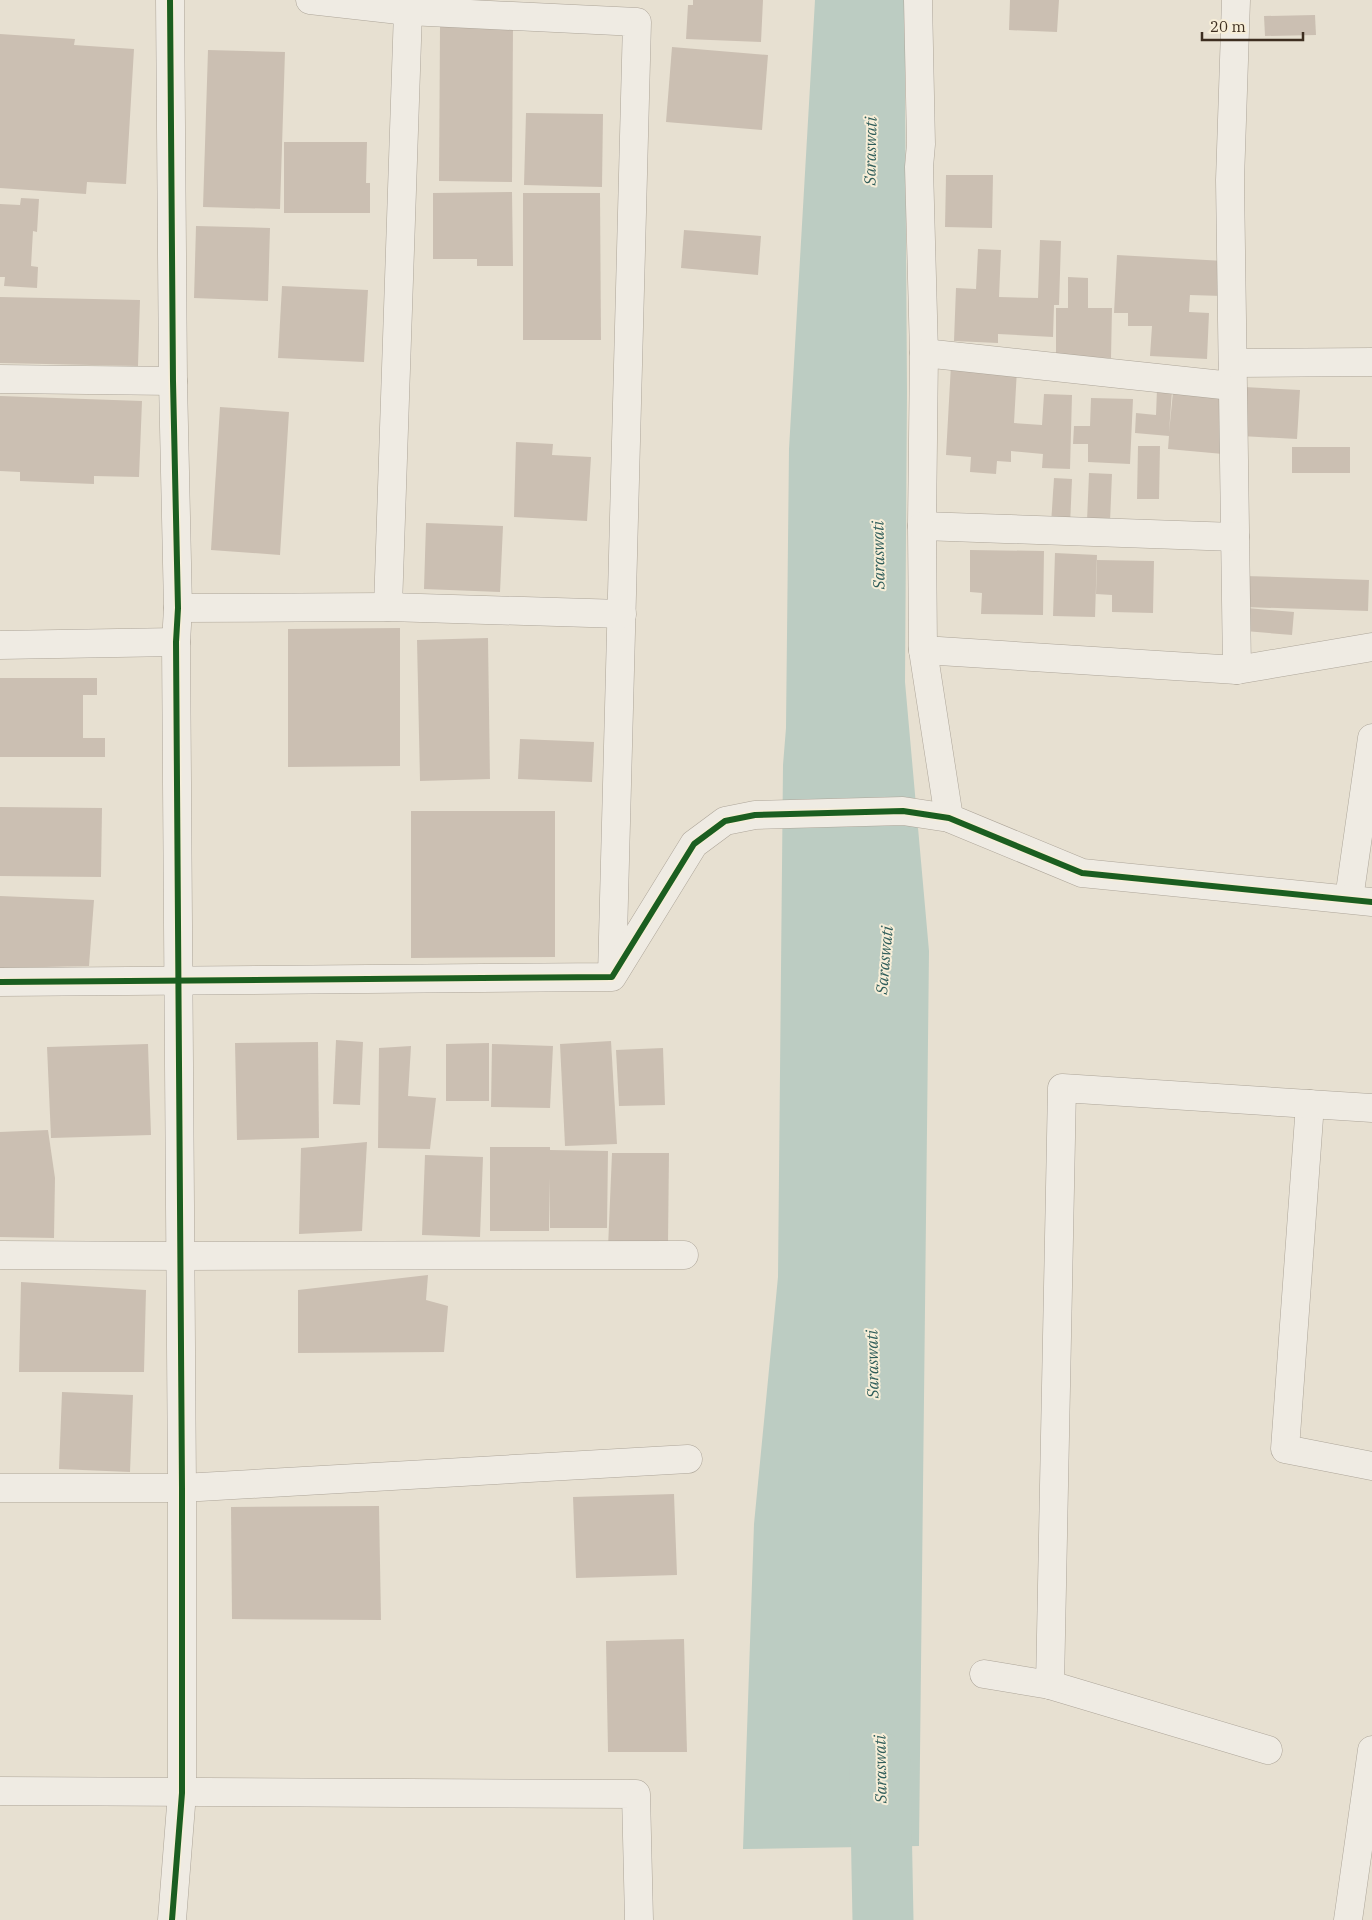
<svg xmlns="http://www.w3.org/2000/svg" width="1372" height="1920" font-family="'IBM Plex Serif',serif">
	<rect width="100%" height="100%" fill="#e7e0d1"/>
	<!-- water -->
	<polygon fill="#bcccc2" points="815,0 907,0 905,79 907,392 905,682 929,951 919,1846 743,1849 754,1524 778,1277 783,765 786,728 789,449"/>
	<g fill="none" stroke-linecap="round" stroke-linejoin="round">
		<!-- river -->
		<polyline stroke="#bcccc2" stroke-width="61" points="880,1763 883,1920"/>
	</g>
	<!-- building -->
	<g fill="#cbbfb2">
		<polygon points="693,0 763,0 761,42 686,39 688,5 693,5"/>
		<polygon points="1010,0 1059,0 1057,32 1009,30"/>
		<polygon points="1315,15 1316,35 1265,36 1264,16"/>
		<polygon points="440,26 513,27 512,182 439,181"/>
		<polygon points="0,34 75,39 74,45 134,49 126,184 87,182 86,194 0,188"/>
		<polygon points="672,47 768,55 762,130 666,122"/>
		<polygon points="208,50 285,52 280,209 203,207"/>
		<polygon points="526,113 603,114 602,187 524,185"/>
		<polygon points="284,142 367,142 366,183 370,183 370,213 284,213"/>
		<polygon points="946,175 993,175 992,228 945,227"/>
		<polygon points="512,192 513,266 477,266 477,259 433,259 433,193"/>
		<polygon points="523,193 600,193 601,340 523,340"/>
		<polygon points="21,198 39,199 37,232 33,231 31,266 38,267 37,288 4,286 5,277 0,277 0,204 20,205"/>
		<polygon points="196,226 270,228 268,301 194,298"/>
		<polygon points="684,230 761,236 758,275 681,268"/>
		<polygon points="1040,240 1061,241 1059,305 1054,305 1053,337 998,334 998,343 954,341 956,288 976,289 978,249 1001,250 999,297 1038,298"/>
		<polygon points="1117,255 1224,261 1222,296 1190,295 1189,312 1209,313 1207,359 1150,356 1152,326 1128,326 1128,313 1114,313"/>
		<polygon points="1068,277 1088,278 1088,308 1112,308 1111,358 1056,357 1056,308 1068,308"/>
		<polygon points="282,286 368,290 364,362 278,358"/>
		<polygon points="0,297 140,300 138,366 0,363"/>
		<polygon points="951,365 1017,369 1014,423 1042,425 1044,394 1072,395 1070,469 1042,468 1043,454 1011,451 1011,462 997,461 996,474 970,472 971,457 946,455"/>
		<polygon points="1244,387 1300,390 1297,439 1241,436"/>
		<polygon points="1157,389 1172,390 1169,433 1173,392 1228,397 1223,454 1168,449 1169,436 1135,433 1136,413 1156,415"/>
		<polygon points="0,396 142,401 139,477 94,476 94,484 20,481 20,472 0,471"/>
		<polygon points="1091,398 1133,399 1130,464 1088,462 1088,444 1073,444 1074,426 1090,426"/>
		<polygon points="220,407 289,412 280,555 211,550"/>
		<polygon points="516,442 553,444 552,455 591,457 587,521 514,517"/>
		<polygon points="1138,446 1160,446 1159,499 1137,499"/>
		<rect x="1292" y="447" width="58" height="26"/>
		<polygon points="1089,473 1112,474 1110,522 1087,521"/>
		<polygon points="1054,478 1072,479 1070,526 1051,524"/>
		<polygon points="426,523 503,526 500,592 424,589"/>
		<polygon points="970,550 1044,551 1043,615 981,614 982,593 970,592"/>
		<polygon points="1055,553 1097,555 1095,617 1053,616"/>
		<polygon points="1097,560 1154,561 1153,613 1112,612 1112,595 1096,594"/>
		<polygon points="1245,576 1369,580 1368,611 1244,607"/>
		<polygon points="1247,608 1294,612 1292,635 1245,631"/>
		<polygon points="400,628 400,766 288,767 288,629"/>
		<polygon points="488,638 490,779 420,781 417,640"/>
		<polygon points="0,678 97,678 97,695 83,695 83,738 105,738 105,757 0,757"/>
		<polygon points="520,739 594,742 592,782 518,779"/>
		<polygon points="0,807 102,808 101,877 0,876"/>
		<polygon points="411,811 555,811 555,957 411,958"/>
		<polygon points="0,896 94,900 89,966 0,968"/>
		<polygon points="336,1040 363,1042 360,1105 333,1104"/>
		<polygon points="611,1041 617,1144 565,1146 560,1044"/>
		<polygon points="318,1042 319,1138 237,1140 235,1043"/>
		<polygon points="489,1043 489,1101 446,1101 446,1044"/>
		<polygon points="148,1044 151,1135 51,1138 47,1047"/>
		<polygon points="492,1044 553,1046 550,1108 491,1107"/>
		<polygon points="411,1046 408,1096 436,1098 430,1149 378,1148 379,1048"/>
		<polygon points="663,1048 665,1105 619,1106 616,1050"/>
		<polygon points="48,1130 55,1178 54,1238 0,1237 0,1132"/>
		<polygon points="367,1142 362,1231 299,1234 301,1148"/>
		<polygon points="490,1147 550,1147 550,1150 608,1151 607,1228 550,1228 550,1178 549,1231 490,1231"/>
		<polygon points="612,1153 669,1153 668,1243 608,1248"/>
		<polygon points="425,1155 483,1157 480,1237 422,1235"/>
		<polygon points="428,1275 426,1300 448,1306 444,1352 298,1353 298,1290"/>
		<polygon points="21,1282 146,1290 144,1372 19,1372"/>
		<polygon points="62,1392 133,1395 130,1472 59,1469"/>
		<polygon points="674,1494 677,1575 576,1578 573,1497"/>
		<polygon points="379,1506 381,1620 232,1619 231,1507"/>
		<polygon points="684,1639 687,1752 608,1752 606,1641"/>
	</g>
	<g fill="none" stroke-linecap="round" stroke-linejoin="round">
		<!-- minor casing -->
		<g stroke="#ada599" stroke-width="29">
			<g id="minor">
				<polyline points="170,0 173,381 178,608 176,642 182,1488 182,1793 172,1920"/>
				<polyline points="310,0 408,11 637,22 612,975"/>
				<polyline points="918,0 921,144 919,167 924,353 922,526 923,650 949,818"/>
				<polyline points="1236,0 1230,180 1237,670"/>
				<polyline points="924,353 1232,386"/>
				<polyline points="1233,363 1372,362"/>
				<polyline points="0,379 173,381"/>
				<polyline points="922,526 1235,537"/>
				<polyline points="388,607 408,11"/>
				<polyline points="178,608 388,607 622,614"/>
				<polyline points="0,645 176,642"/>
				<polyline points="923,650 1237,670 1372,647"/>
				<polyline points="1349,899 1372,738"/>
				<polyline points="0,982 612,977 694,844 725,821 755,815 903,811 949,818 1082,873 1372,902"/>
				<polyline points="1310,1104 1285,1449 1372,1466"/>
				<polyline points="0,1255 180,1256 684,1255"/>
				<polyline points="0,1488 182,1488 688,1459"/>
				<polyline points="984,1674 1050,1685 1268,1750"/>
				<polyline points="1050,1685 1062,1088 1372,1108"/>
				<polyline points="0,1791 636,1794 639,1920"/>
				<polyline points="1348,1920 1372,1750"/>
			</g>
		</g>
		<!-- minor -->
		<use href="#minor" stroke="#efebe3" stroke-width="28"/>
		<!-- cycleway casing -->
		<g stroke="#f7eed8" stroke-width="9">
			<g id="cycleway">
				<polyline points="170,0 173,381 178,608 176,642 182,1488 182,1793 172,1920"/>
				<polyline points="0,982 612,977 694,844 725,821 755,815 903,811 949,818 1082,873 1372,902"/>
			</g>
		</g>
		<!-- cycleway -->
		<use href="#cycleway" stroke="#1b5e20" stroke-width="6"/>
	</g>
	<g text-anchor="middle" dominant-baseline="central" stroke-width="4" stroke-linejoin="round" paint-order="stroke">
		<!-- water labels -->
		<g font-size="16" font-style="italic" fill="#2f5d5a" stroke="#f7eed8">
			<text transform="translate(870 151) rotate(-89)">Saraswati</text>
			<text transform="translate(878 555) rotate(-91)">Saraswati</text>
			<text transform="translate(884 960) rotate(-85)">Saraswati</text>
			<text transform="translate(872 1364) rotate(-91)">Saraswati</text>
			<text transform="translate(880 1769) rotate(-91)">Saraswati</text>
		</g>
	</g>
	<!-- scale -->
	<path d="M1202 32v8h101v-8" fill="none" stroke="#3d2e20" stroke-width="2.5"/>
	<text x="1210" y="32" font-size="15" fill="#3d2e20" stroke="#f7eed8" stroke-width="4" paint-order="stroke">20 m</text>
</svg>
